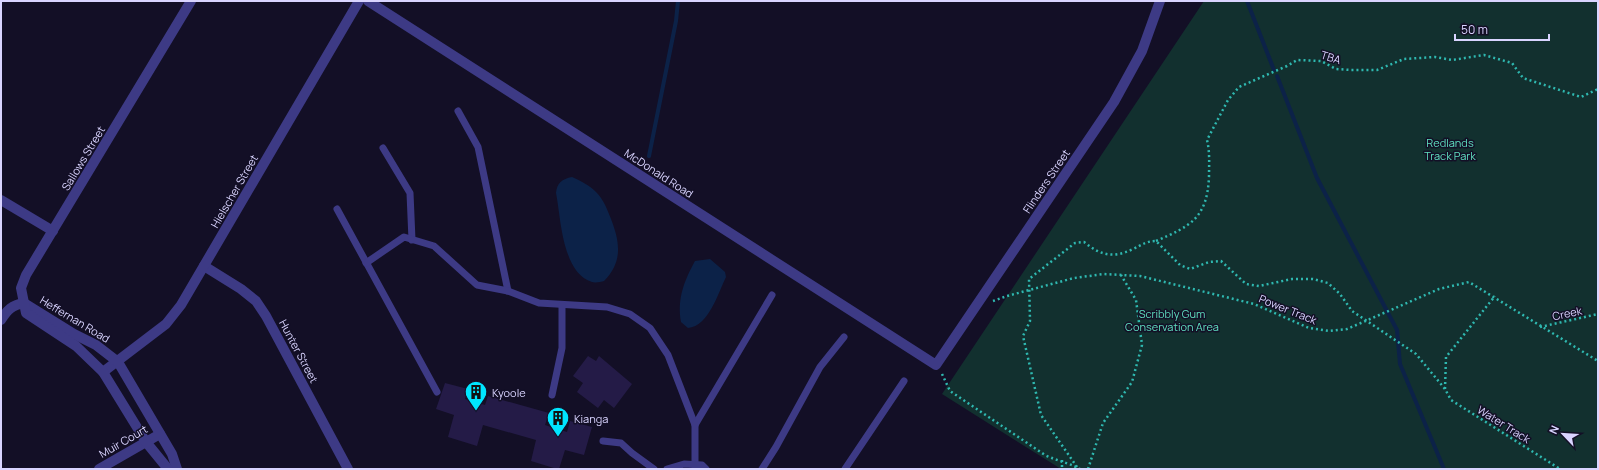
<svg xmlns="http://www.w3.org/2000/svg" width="1599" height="470" font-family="Manrope,sans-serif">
	<rect width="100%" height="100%" fill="#130f26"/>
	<!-- green -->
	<polygon fill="#12302f" points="1204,1 1598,1 1598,469 1061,469 942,394"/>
	<!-- water -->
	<g fill="#0c2248">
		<path d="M 572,177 C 581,181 589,185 596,192 C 604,200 607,209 611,219 C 620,242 623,262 604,281 C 601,282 595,283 592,282 C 562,273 561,218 556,193 C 557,183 562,179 572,177 Z"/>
		<path d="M 710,259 L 725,272 L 726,277 C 718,293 709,326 688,328 L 681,322 C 677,299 684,281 695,261 Z"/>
	</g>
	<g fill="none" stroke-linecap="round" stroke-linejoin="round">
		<!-- stream -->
		<g stroke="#0c2248" stroke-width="4">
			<polyline points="1247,1 1274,70"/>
			<polyline points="1277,76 1317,178 1397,330 1400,364 1444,469"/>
			<polyline points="649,156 676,21 678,1"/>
		</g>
	</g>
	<!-- building -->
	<g fill="#241b47">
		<polygon points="588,356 596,361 599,356 632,384 614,408 604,400 598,408 577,392 583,383 573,376"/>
		<polygon points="445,383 468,389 465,399 485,405 488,396 549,413 545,425 567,432 570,421 592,427 584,455 565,450 559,469 557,469 531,461 536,440 483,425 477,446 448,437 454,415 436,409"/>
	</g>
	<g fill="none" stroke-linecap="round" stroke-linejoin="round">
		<!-- path -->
		<g stroke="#2fb8b0" stroke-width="2.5" stroke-dasharray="2 3" stroke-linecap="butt">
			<path d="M 1156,241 C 1191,226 1207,218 1209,177 C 1209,164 1210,152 1207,140 L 1228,100 L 1239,87 L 1287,66 L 1297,60 L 1321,61 L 1336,69 L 1351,70 L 1377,70 L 1404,59 L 1435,57 L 1452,60 L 1484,55 L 1512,63 L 1523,78 L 1581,97 L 1598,89"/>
			<polyline points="993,301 1007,296 1074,278 1104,274 1140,276 1254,304 1309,328 1329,331 1347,329 1439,289 1469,282 1598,361"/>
			<polyline points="1540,327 1598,314"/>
			<path d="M 942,374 L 950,391 L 1045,455 C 1057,461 1067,462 1080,469"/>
			<polyline points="1445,389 1446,357 1495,296"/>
			<polyline points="1062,460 1062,469"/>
			<path d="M 1077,467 L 1041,415 L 1023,336 L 1030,321 L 1029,279 L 1075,243 L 1084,242 C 1100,255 1113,259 1133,249 C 1142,245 1146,241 1156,241 L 1180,265 L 1190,269 L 1209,262 L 1221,261 L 1246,284 L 1259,286 L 1292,279 L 1313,279 L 1328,283 L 1340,294 L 1352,311 L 1416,354 L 1445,389 L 1451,400 L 1560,469"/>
			<polyline points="1088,469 1103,423 1132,382 1142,345 1136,300 1121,275"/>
		</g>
		<!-- service -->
		<g stroke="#3d3a85" stroke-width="7">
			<polyline points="458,111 478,147 508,291"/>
			<polyline points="383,148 410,193 412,240"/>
			<polyline points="337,209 437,392"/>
			<polyline points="366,263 404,237 434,246 477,285 508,291 539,303 607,307 630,314 650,328 668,355 695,425"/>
			<polyline points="552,395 562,348 562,305"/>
			<polyline points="603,441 621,443 632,453 654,469"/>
			<polyline points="695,465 695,425 772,295"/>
			<polyline points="667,469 684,464 702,465 706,469"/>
			<polyline points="762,469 776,447 820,367 844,337"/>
			<polyline points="845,469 904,381"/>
		</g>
		<!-- minor -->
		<g stroke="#3d3a85" stroke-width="10">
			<polyline points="368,1 936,365 1114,102 1142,51 1160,1"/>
			<polyline points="1,200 53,231"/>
			<polyline points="204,266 241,289 256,301 266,316 348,469"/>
			<path d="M 1,320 C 7,310 12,305 24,303"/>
			<polyline points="103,372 166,324 181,305 359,1"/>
			<polyline points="99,469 160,434"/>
		</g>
		<!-- tertiary -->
		<g stroke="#3d3a85" stroke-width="10">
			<polyline points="24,303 74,334 96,345 118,362 172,454 177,469"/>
			<polyline points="168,469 146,442 103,372 76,346 26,313 21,288 26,275 191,1"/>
		</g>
	</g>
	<!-- icons -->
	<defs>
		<g id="building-pin" transform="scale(1.15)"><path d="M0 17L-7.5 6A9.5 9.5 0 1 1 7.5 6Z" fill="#00e5ff" stroke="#130f26"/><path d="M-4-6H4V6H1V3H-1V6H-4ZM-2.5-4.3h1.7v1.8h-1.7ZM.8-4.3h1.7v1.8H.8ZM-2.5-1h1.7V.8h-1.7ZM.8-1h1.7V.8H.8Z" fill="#111"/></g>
	</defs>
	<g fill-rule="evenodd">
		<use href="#building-pin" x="476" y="392"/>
		<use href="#building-pin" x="558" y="418"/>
	</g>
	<g text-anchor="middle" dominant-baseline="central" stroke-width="3" stroke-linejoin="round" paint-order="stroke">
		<!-- street labels -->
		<g font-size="11" fill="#d9d4ff" stroke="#130f26">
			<text transform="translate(1331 57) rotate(17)">TBA</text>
			<text transform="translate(83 158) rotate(-59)">Sallows Street</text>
			<text transform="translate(659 173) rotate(33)">McDonald Road</text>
			<text transform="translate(1046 181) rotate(-56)">Flinders Street</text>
			<text transform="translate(234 191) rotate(-60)">Hielscher Street</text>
			<text transform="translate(1288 309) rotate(22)">Power Track</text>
			<text transform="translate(1567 313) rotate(-12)">Creek</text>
			<text transform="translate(75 319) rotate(31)">Heffernan Road</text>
			<text transform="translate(299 351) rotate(62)">Hunter Street</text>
			<text transform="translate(1504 424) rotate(32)">Water Track</text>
			<text transform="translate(123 441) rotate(-30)">Muir Court</text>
		</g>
		<!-- park labels -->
		<g font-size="11" fill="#5fe0c0" stroke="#130f26">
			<text x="1450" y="142">Redlands<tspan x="1450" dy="13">Track Park</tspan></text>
			<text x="1172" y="313">Scribbly Gum<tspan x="1172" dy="13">Conservation Area</tspan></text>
		</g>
		<!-- poi labels -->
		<g font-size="11" fill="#d9d4ff" stroke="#130f26" text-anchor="start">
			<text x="492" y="392">Kyoole</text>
			<text x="574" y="418">Kianga</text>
		</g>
	</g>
	<!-- border -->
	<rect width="1599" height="470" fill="none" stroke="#d9d4ff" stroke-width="4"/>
	<!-- north arrow -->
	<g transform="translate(1563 434) rotate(295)" stroke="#130f26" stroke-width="3" paint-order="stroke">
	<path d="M0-3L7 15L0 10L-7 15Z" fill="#d9d4ff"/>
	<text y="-6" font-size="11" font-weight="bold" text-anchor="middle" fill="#d9d4ff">N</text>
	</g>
	<!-- scale -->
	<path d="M1455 34v6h94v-6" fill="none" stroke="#d9d4ff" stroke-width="2"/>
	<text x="1461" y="34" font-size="12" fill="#d9d4ff" stroke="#130f26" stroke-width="3" paint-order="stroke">50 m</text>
</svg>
